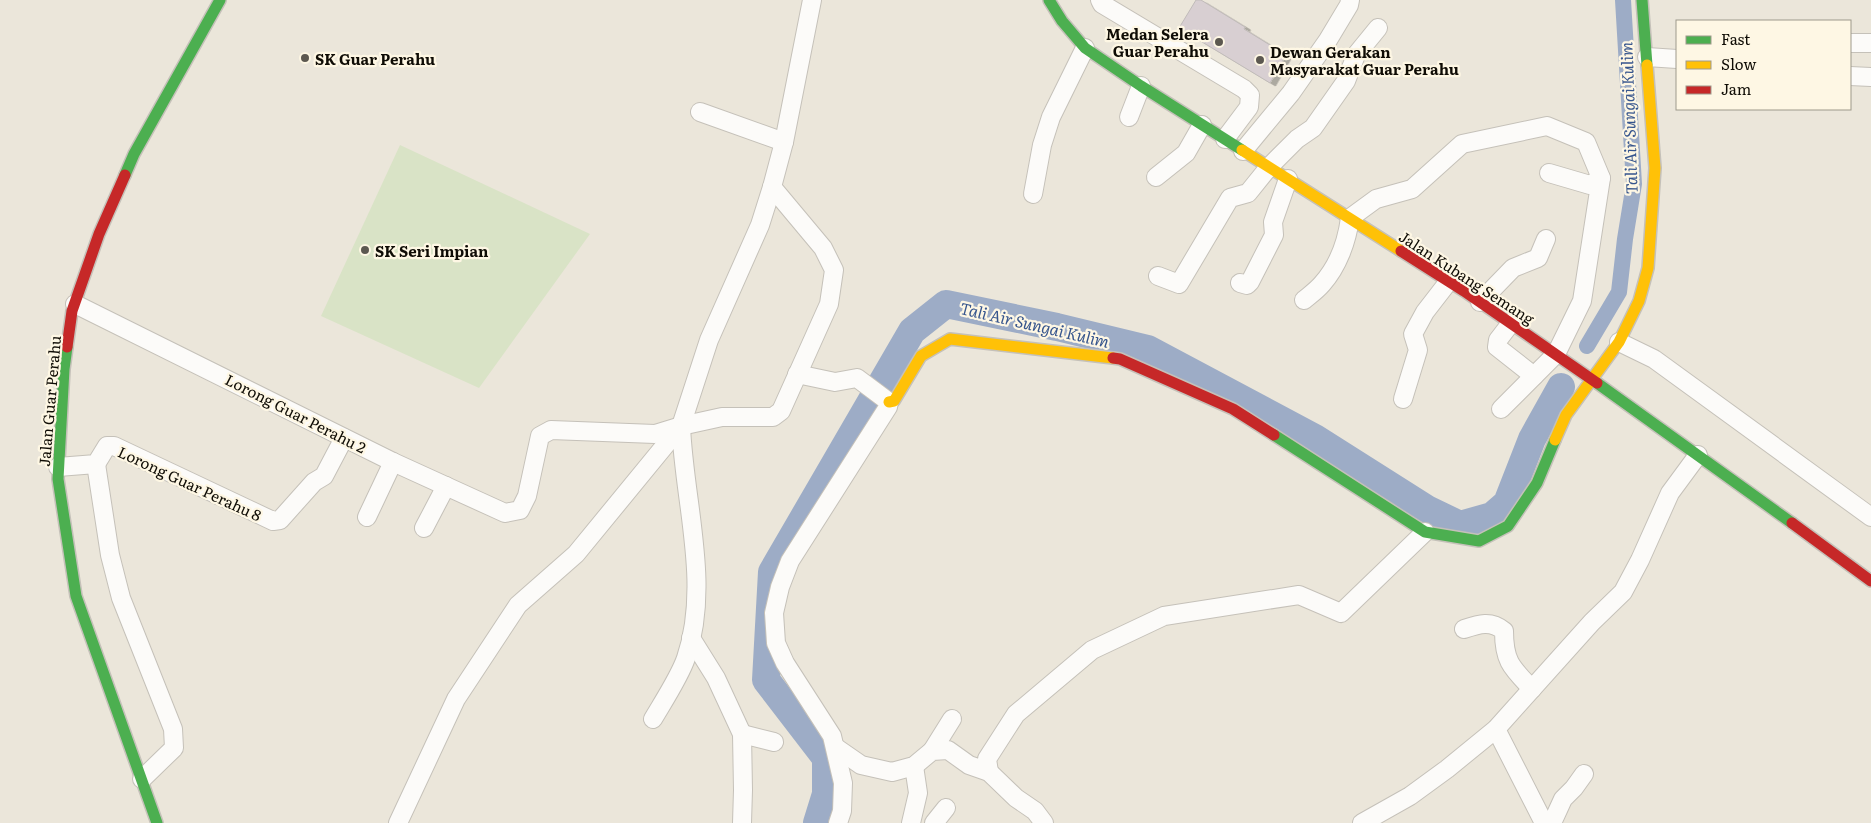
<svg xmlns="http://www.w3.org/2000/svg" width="1871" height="823" font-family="Literata,serif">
	<defs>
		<filter id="shadow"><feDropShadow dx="5.5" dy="3" stdDeviation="0" flood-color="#0004"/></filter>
	</defs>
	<rect width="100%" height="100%" fill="#ebe6da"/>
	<!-- green -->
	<polygon fill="#d9e3c6" points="400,145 590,234 479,388 321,316"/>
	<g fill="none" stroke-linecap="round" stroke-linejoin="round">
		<!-- canal -->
		<polyline stroke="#9dacc6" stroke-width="16" points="1587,346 1619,292 1625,239 1634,184 1623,0"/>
		<!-- river -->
		<polyline stroke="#9dacc6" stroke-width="28" points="817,823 826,794 826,758 766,680 772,572 912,331 946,304 1057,327 1148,349 1315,438 1427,509 1460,525 1492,516 1507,503 1532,439 1561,387"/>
	</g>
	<!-- building -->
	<polygon fill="#d8cfd2" stroke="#c0bbb9" filter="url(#shadow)" points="1196,0 1201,0 1245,27 1244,29 1286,55 1270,83 1179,28"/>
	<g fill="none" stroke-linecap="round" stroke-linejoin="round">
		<!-- street casing -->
		<g stroke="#c5c1b9" stroke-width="20">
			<g id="street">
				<polyline points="1100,0 1102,4 1244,89 1250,95 1249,107 1225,139"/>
				<polyline points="1850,43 1871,43"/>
				<polyline points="1647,57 1677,59"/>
				<polyline points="1850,76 1871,77"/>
				<polyline points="700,112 784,142"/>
				<polyline points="1129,117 1141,86"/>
				<polyline points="1243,151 1291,93 1328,40 1349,5 1350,0"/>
				<polyline points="1549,173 1590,185 1601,178"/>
				<polyline points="1156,177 1186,153 1202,125"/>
				<polyline points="1033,194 1042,145 1051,117 1085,48"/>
				<polyline points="1158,276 1179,284 1230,198 1248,193 1269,167 1297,139 1313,128 1346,81 1356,55 1378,28"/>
				<polyline points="1240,283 1247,285 1250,282 1274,235 1273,222 1288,179"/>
				<path d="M 1304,300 C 1310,295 1317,290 1322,284 C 1338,266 1347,241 1350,218 L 1376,199 L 1412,189 L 1462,144 L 1547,126 L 1586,142 L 1601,178 L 1582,301 L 1556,354 L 1501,409"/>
				<polyline points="1480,302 1513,268 1538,258 1546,239"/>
				<polyline points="75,304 393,462 505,513 520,510 527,496 540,436 551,430 655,434 681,426 722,417 773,417 781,411 829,304 834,270 823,248 772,187"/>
				<polyline points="1511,323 1498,340 1497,347 1534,376"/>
				<polyline points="1619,342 1654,359 1871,517"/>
				<polyline points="797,374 835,382 857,378 889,402 888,407 790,561 780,587 774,613 776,643 785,663 832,736 843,783 842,811 838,823"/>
				<polyline points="1403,399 1418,350 1413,334 1425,312 1449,281"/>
				<polyline points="96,464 110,555 121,598 173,729 174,748 142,779"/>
				<polyline points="58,467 96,464 107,446 114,446 273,521 280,520 314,482 324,476 344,438"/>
				<polyline points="367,517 393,462"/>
				<polyline points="424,528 446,486"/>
				<path d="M 1464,629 C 1479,624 1491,620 1504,631 C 1504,662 1512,668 1532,689"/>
				<polyline points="691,638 716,678 742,734 743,790 742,823"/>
				<path d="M 653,719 C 663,702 680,676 686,658 C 711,584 684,502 681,426"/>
				<polyline points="1496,729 1544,823"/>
				<polyline points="742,734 774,742"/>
				<polyline points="835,747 861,765 892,772 914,766 932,751 948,750 969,765 989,772 1016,798 1035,811 1044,823"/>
				<polyline points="932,751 952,719"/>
				<polyline points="989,772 987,759 1016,714 1092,650 1164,616 1299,595 1341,613 1425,532"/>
				<polyline points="398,823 456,699 518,605 576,554 681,426 709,340 760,225 772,187 784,142 812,0"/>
				<polyline points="911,823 918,793 914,766"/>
				<polyline points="934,823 946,808"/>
				<polyline points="1362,823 1410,796 1447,769 1496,729 1592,622 1623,592 1640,560 1670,493 1698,455"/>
				<polyline points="1552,823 1563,799 1574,788 1584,774"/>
			</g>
		</g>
		<!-- fast casing -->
		<g stroke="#c5c1b9" stroke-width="14">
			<g id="fast">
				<polyline points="1049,0 1062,21 1085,48 1141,86 1242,150"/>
				<polyline points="1642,0 1647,65"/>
				<polyline points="125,175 134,154 220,0"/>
				<polyline points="67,347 64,369 58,479 76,596 157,823"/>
				<polyline points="1597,383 1792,523"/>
				<polyline points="1274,435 1425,532 1479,541 1508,526 1537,483 1555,440"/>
			</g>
		</g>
		<!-- slow casing -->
		<g stroke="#c5c1b9" stroke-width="14">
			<g id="slow">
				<polyline points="1242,150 1401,251"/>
				<polyline points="889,402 894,401 921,356 950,339 1113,358"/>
				<polyline points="1555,440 1566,415 1619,342 1639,301 1648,268 1655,168 1647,65"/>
			</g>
		</g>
		<!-- jam casing -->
		<g stroke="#c5c1b9" stroke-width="14">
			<g id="jam">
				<polyline points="1401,251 1464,291 1597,383"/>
				<polyline points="67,347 72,311 99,234 125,175"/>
				<polyline points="1113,358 1120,359 1233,409 1274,435"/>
				<polyline points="1792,523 1871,581"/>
			</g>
		</g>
		<!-- street -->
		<use href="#street" stroke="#fcfbf9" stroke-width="18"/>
		<!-- fast -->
		<use href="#fast" stroke="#4caf50" stroke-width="11"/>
		<!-- slow -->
		<use href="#slow" stroke="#ffc107" stroke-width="11"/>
		<!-- jam -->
		<use href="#jam" stroke="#c62828" stroke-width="11"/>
	</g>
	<!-- markers -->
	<g fill="#5c5850" stroke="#fef7e4" stroke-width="2">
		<circle cx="1219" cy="42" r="5"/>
		<circle cx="305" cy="58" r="5"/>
		<circle cx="1260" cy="60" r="5"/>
		<circle cx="365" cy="250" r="5"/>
	</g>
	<g text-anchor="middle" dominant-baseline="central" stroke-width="4.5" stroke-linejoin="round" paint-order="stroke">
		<!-- poi labels -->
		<g font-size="15" font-weight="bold" fill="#0f0c05" stroke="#fef7e4" text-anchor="start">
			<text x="1209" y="33" text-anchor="end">Medan Selera<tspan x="1209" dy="17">Guar Perahu</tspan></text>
			<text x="1270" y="51">Dewan Gerakan<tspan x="1270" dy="17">Masyarakat Guar Perahu</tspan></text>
			<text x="315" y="58">SK Guar Perahu</text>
			<text x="375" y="250">SK Seri Impian</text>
		</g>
		<!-- street labels -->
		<g font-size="15" fill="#0f0c05" stroke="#fef7e4">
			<text transform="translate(1467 277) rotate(33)">Jalan Kubang Semang</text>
			<text transform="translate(49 401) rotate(-85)">Jalan Guar Perahu</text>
			<text transform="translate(296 413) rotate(27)">Lorong Guar Perahu 2</text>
			<text transform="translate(190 483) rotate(25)">Lorong Guar Perahu 8</text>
		</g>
		<!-- water labels -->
		<g font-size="16" font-style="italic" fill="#36558d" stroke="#fef7e4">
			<text transform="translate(1628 118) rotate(-92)">Tali Air Sungai Kulim</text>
			<text transform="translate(1035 324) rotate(13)">Tali Air Sungai Kulim</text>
		</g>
	</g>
	<!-- legend -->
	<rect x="1676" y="20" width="175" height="90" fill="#fef7e4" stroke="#9e998b"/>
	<rect x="1686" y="36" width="25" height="8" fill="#4caf50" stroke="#9e998b"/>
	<text x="1721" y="45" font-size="15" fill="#0f0c05">Fast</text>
	<rect x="1686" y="61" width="25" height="8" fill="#ffc107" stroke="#9e998b"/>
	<text x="1721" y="70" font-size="15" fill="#0f0c05">Slow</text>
	<rect x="1686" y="86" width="25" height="8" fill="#c62828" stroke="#9e998b"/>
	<text x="1721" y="95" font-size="15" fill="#0f0c05">Jam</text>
</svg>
